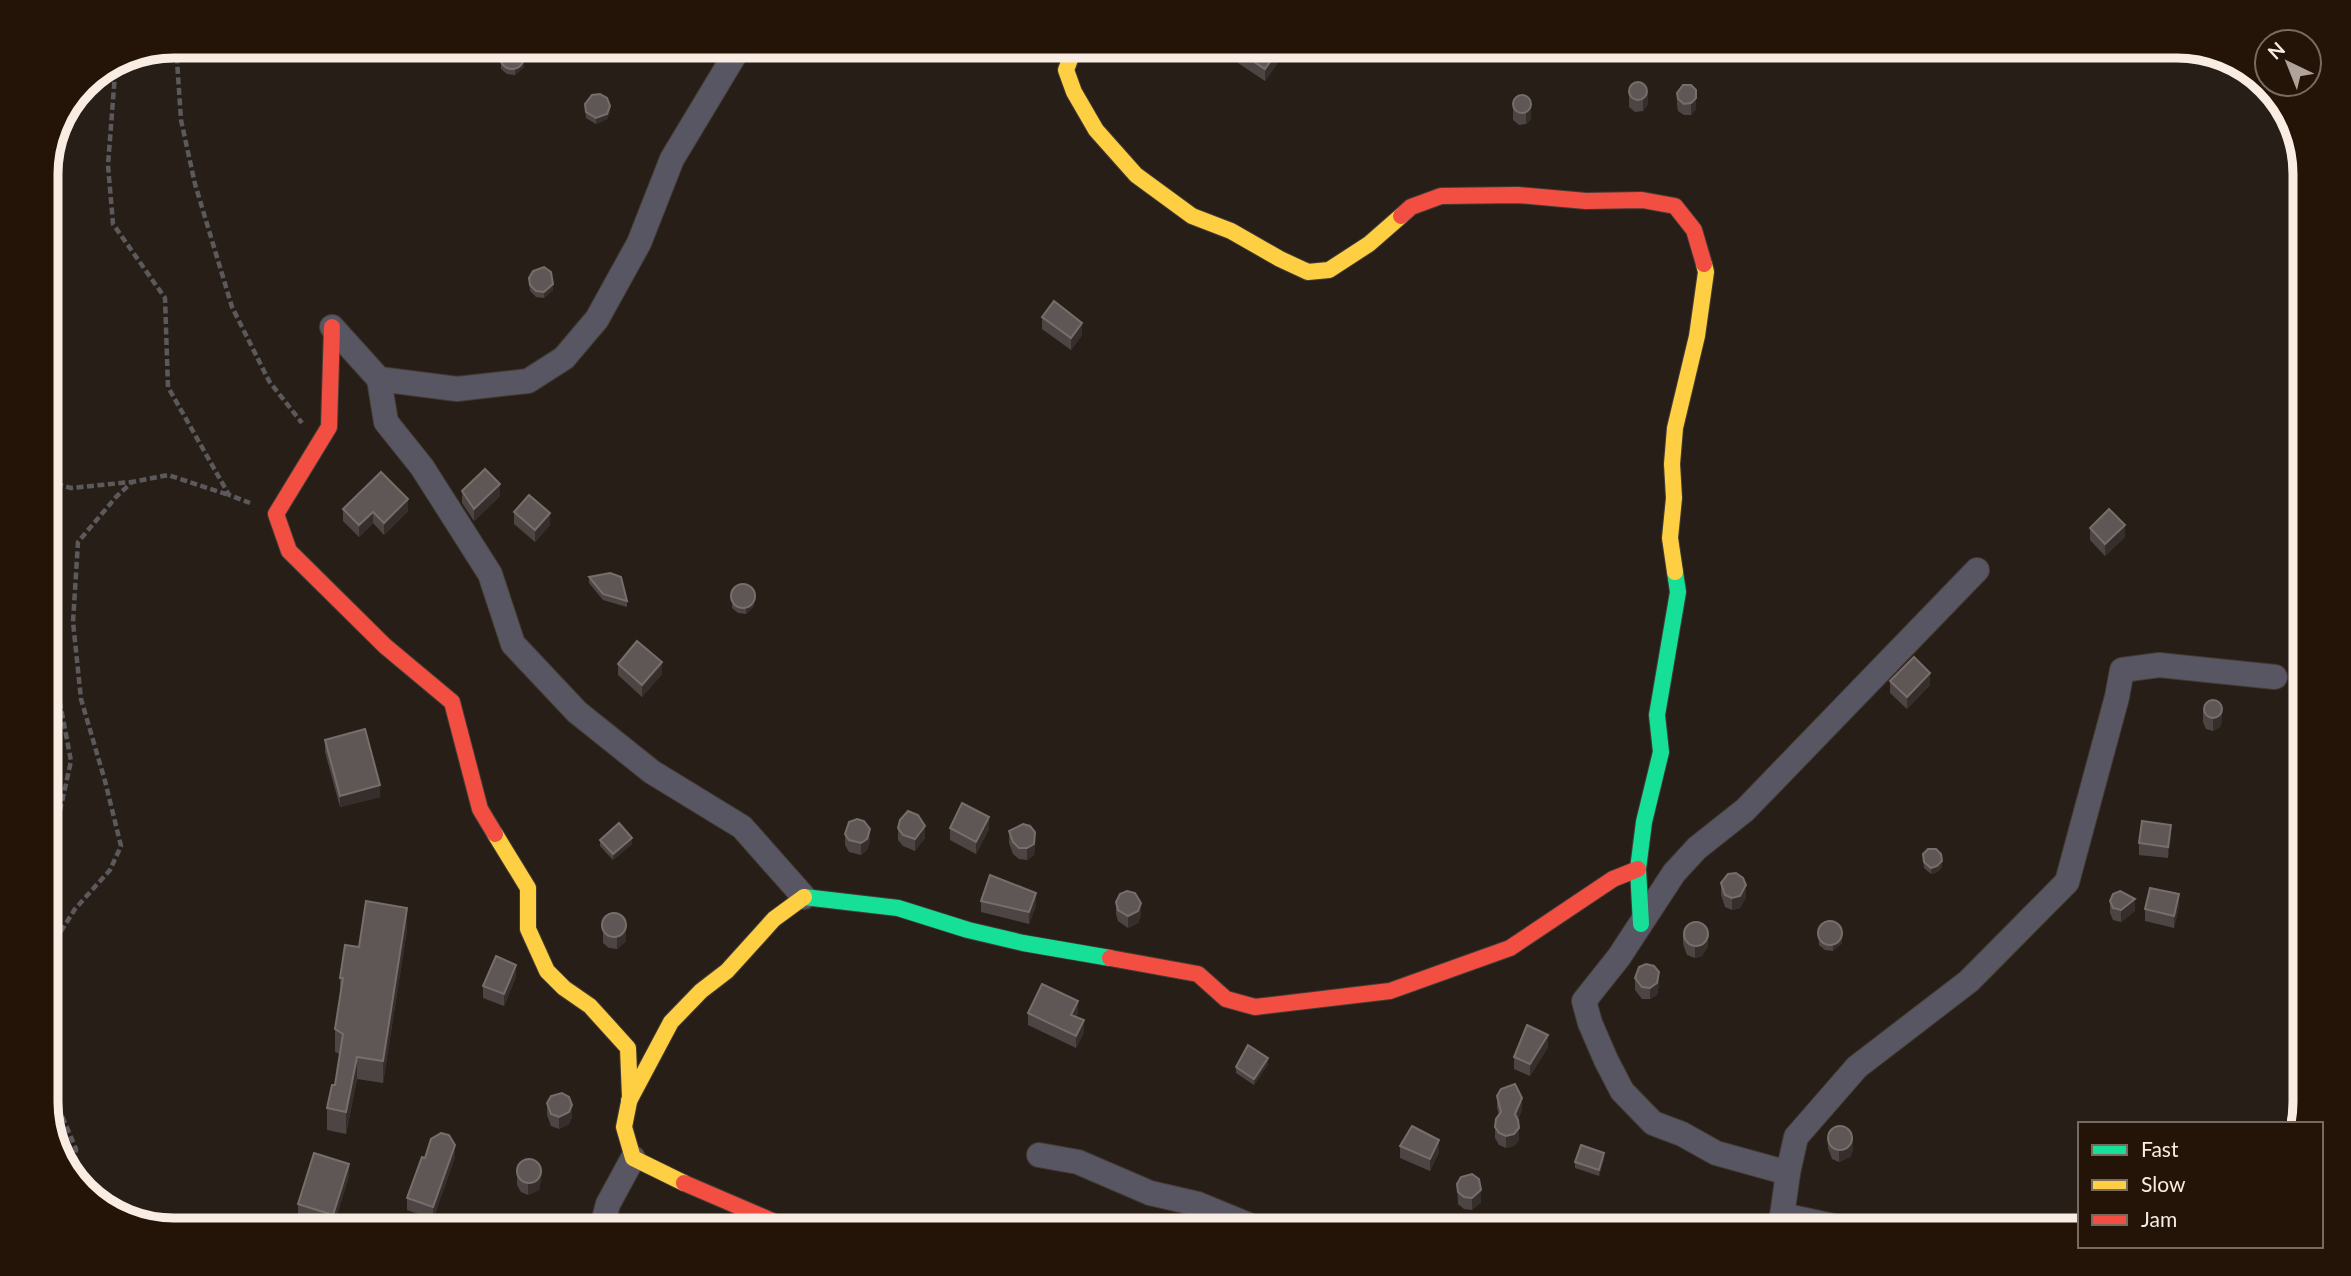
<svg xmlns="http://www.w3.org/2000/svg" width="2351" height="1276" font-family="Lato,sans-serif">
	<rect width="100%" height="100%" fill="#271f17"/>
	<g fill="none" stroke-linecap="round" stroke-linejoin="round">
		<!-- street casing -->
		<g stroke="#433c35" stroke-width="26">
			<g id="street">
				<polyline points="332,327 379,379 457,389 528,381 564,358 597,319 639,243 672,159 740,46"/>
				<polyline points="379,379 386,422 422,467 490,574 513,644 577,712 652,772 742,827 804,897"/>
				<polyline points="1039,1155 1078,1162 1150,1193 1198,1204 1261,1230"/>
				<polyline points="1788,1173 1796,1137 1857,1067 1969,981 2067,882 2117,697 2122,670 2159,665 2275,677"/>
				<polyline points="1782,1215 1852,1230"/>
				<polyline points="601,1230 608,1204 633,1158"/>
				<polyline points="1780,1230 1788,1173 1716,1153 1682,1134 1653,1123 1622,1091 1606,1060 1590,1023 1584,1001 1619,957 1674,873 1697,848 1745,810 1977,570"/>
			</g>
		</g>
		<!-- fast casing -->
		<g stroke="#433c35" stroke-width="18">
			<g id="fast">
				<polyline points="804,897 898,908 968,930 1023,943 1110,958"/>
				<polyline points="1641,924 1638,869 1644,822 1661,752 1657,715 1678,592 1675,572"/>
			</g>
		</g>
		<!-- slow casing -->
		<g stroke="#433c35" stroke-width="18">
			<g id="slow">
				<polyline points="1075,46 1066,70 1074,92 1096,130 1136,175 1192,216 1231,231 1280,259 1308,272 1329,270 1369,244 1401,216"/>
				<polyline points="1675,572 1670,538 1674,498 1672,464 1675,428 1697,336 1706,272 1704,264"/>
				<polyline points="495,834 528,888 528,929 547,971 564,988 590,1006 628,1048 630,1097 624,1127 633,1158 684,1183"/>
				<polyline points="629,1101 671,1022 701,991 727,971 774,919 804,897"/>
			</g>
		</g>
		<!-- jam casing -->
		<g stroke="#433c35" stroke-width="18">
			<g id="jam">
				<polyline points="1401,216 1411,207 1441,196 1518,195 1586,201 1642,200 1675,206 1694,230 1704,264"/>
				<polyline points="332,327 329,427 276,514 289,551 385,646 452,702 480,809 495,834"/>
				<polyline points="1110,958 1198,974 1226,999 1255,1007 1390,991 1510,948 1613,879 1638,869"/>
				<polyline points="684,1183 777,1223 788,1230"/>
			</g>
		</g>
		<!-- path -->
		<g stroke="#5c595d" stroke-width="4.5" stroke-dasharray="7 3.5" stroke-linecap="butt">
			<polyline points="176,46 181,120 195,184 232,307 269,381 302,423"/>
			<polyline points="116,61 108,165 113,224 165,298 168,387 229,495 250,503"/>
			<polyline points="46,481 71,488 131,482"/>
			<polyline points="46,629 71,761 56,829 46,846"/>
			<polyline points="46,1013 53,944 75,909 110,870 121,846 105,781 81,699 73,622 78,542 116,497 132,482 168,475 229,495"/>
			<polyline points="46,1078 76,1149 73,1179"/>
		</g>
		<!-- street -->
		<use href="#street" stroke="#585662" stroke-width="24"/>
		<!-- fast -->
		<use href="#fast" stroke="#16e098" stroke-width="16"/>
		<!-- slow -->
		<use href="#slow" stroke="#ffcf43" stroke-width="16"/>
		<!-- jam -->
		<use href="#jam" stroke="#f24e42" stroke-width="16"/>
	</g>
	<!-- wall -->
	<g fill="#4c4544">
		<polygon points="1283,46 1283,55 1265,81 1238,63 1238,51"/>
		<polygon points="501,51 524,67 515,75 507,74 501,69"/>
		<polygon points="1683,85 1696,109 1691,115 1684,115 1678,111 1677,105 1677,93"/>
		<polygon points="1629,87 1648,104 1643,111 1635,112 1629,107"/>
		<polygon points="1518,95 1531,119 1526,124 1519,125 1513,120 1513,101"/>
		<polygon points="585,104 610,112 607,119 596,124 586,118"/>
		<polygon points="529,278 553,290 544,298 536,297 530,291"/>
		<polygon points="1042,317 1082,335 1071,350 1042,329"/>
		<polygon points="462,491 500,496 474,521 462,503"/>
		<polygon points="343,509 408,511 384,535 373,523 359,537 343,521"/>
		<polygon points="514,512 550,525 535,542 514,524"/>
		<polygon points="2090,528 2125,537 2105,556 2090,540"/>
		<polygon points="589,577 627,601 627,607 603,600 589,583"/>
		<polygon points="732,590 754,606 746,614 738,613 732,608"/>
		<polygon points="618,664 662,674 642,697 618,675"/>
		<polygon points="1890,681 1930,685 1907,709 1890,693"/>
		<polygon points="2203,710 2222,721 2220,727 2213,731 2206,729 2203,722"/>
		<polygon points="325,740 380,797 340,807 325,752"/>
		<polygon points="898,828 925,838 915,851 903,846 898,840"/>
		<polygon points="950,828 989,829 976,854 950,840"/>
		<polygon points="1009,831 1035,844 1034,855 1027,860 1019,859 1013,854 1009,843"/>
		<polygon points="845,834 870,841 867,850 861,855 849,852 845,845"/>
		<polygon points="2171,836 2168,858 2139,855 2139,843"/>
		<polygon points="600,840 632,844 613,860 600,846"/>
		<polygon points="1923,854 1942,867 1937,872 1931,874 1924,868"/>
		<polygon points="1721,883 1746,897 1740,908 1732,910 1725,907 1721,895"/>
		<polygon points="981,901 1036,905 1029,924 981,912"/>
		<polygon points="2110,901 2135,911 2121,922 2113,920 2110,913"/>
		<polygon points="1116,902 1141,915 1138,923 1128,928 1118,921 1116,914"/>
		<polygon points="2179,906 2174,928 2145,921 2145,909"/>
		<polygon points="603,919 626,941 617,949 609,948 603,943"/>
		<polygon points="407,930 383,1083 357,1079 346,1134 327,1130 327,1108 335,1085 340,1054 335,1052 335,1029 340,1000 340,978 359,947"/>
		<polygon points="1818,931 1842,943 1833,951 1825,950 1819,945"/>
		<polygon points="1683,932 1708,946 1702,956 1695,958 1687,955 1683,944"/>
		<polygon points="516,977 504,1006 483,998 483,986"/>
		<polygon points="1635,978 1659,984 1657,995 1650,999 1642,999 1635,990"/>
		<polygon points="1028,1013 1078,1013 1076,1017 1084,1032 1076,1048 1028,1025"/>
		<polygon points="1548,1047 1530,1076 1514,1069 1514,1057"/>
		<polygon points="1268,1064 1254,1085 1236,1073 1236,1067"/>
		<polygon points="1497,1096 1522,1110 1518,1119 1519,1140 1514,1146 1506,1148 1499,1145 1495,1138 1495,1127 1499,1115 1497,1108"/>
		<polygon points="547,1103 572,1117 569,1124 559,1129 551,1126 547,1115"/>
		<polygon points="1828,1136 1853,1150 1850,1157 1839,1162 1832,1159 1828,1148"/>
		<polygon points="1400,1146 1439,1152 1430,1171 1400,1158"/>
		<polygon points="455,1157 433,1219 407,1210 407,1198 425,1158"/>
		<polygon points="1604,1159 1599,1176 1575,1168 1575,1162"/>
		<polygon points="517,1173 541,1179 539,1190 528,1195 521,1192 517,1185"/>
		<polygon points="349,1176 333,1227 298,1216 298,1204"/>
		<polygon points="1457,1184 1481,1202 1472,1210 1464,1209 1458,1204"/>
	</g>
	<!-- shaded-wall -->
	<g fill="#352e2b">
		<polygon points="1281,46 1283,46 1283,55 1265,81 1265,69"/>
		<polygon points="524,61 524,67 515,75 515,69"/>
		<polygon points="1648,92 1648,104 1643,111 1643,99"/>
		<polygon points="1696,98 1696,109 1691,115 1691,103"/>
		<polygon points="610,106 610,112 607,119 596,124 596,118"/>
		<polygon points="1531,107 1531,119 1526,124 1526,113"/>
		<polygon points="553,284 553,290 544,298 544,292"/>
		<polygon points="1082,323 1082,335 1071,350 1071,338"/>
		<polygon points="500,484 500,496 474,521 474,509"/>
		<polygon points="408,499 408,511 384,535 384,523"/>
		<polygon points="373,512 373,523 359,537 359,525"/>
		<polygon points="550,513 550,525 535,542 535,530"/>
		<polygon points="2125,525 2125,537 2105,556 2105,544"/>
		<polygon points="754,600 754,606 746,614 746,608"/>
		<polygon points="662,662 662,674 642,697 642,685"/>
		<polygon points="1930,673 1930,685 1907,709 1907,697"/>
		<polygon points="2222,709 2222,721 2220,727 2213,731 2213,719"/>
		<polygon points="380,785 380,797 340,807 340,796"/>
		<polygon points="989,817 989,829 976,854 976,842"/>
		<polygon points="2171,825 2171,836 2168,858 2168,847"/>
		<polygon points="925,826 925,838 915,851 915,839"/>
		<polygon points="870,829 870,841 867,850 861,855 861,843"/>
		<polygon points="1035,832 1035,844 1034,855 1027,860 1027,848"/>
		<polygon points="632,838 632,844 613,860 613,854"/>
		<polygon points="1942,861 1942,867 1937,872 1931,874 1931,868"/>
		<polygon points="1746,885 1746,897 1740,908 1732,910 1732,898"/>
		<polygon points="1036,893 1036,905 1029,924 1029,912"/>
		<polygon points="2179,894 2179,906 2174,928 2174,916"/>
		<polygon points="2135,899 2135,911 2121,922 2121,910"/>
		<polygon points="1141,903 1141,915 1138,923 1128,928 1128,916"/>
		<polygon points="407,908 407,930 383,1083 383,1061"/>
		<polygon points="626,929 626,941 617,949 617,937"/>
		<polygon points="1708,934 1708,946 1702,956 1695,958 1695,946"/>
		<polygon points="1842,937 1842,943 1833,951 1833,945"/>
		<polygon points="516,965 516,977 504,1006 504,994"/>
		<polygon points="1659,972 1659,984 1657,995 1650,999 1650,988"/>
		<polygon points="1078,1001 1078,1013 1071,1026 1071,1015"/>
		<polygon points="1084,1020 1084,1032 1076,1048 1076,1036"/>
		<polygon points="1548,1035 1548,1047 1530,1076 1530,1064"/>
		<polygon points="357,1057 357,1079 346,1134 346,1112"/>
		<polygon points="1268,1058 1268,1064 1254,1085 1254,1079"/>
		<polygon points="1522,1098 1522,1110 1515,1126 1515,1114"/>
		<polygon points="572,1105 572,1117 569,1124 559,1129 559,1117"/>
		<polygon points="1519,1128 1519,1140 1514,1146 1506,1148 1506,1136"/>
		<polygon points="1853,1138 1853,1150 1850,1157 1839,1162 1839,1150"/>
		<polygon points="1439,1140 1439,1152 1430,1171 1430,1159"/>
		<polygon points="455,1145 455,1157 433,1219 433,1207"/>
		<polygon points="1604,1153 1604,1159 1599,1176 1599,1170"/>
		<polygon points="349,1164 349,1176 333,1227 333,1215"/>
		<polygon points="541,1167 541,1179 539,1190 528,1195 528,1183"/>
		<polygon points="1481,1190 1481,1202 1472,1210 1472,1198"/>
	</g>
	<!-- building -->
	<g fill="#5e5755" stroke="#766e6b" stroke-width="2">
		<circle cx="512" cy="57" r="12"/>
		<polygon points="1242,46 1281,46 1265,69 1238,51"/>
		<circle cx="1638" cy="91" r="9"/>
		<polygon points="1683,85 1691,85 1696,90 1696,98 1691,103 1684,104 1678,99 1677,93"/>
		<polygon points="600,94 607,98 610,106 607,114 596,118 586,112 585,104 592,95"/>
		<circle cx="1522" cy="104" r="9"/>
		<polygon points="544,267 551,272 553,284 544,292 536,291 530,285 529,278 533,271"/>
		<polygon points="1054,301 1082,323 1071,338 1042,317"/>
		<polygon points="485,469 500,484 474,509 462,491"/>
		<polygon points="381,472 408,499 384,523 373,512 359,525 343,509"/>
		<polygon points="529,495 550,513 535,530 514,512"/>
		<polygon points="2109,509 2125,525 2105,544 2090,528"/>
		<polygon points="610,573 621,577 627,601 603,594 589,577"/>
		<circle cx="743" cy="596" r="12"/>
		<polygon points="637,641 662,662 642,685 618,664"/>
		<polygon points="1914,657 1930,673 1907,697 1890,681"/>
		<circle cx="2213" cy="709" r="9"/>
		<polygon points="365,729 380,785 340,796 325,740"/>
		<polygon points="962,803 989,817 976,842 950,828"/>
		<polygon points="908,811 918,815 925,826 915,839 903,835 898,828 900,820"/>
		<polygon points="857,819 864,821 870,829 867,839 861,843 849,840 845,834 849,822"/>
		<polygon points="2142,821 2171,825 2168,847 2139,843"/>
		<polygon points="619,823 632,838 613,854 600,840"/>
		<polygon points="1023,824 1030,826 1035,832 1034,844 1027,848 1019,848 1013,842 1009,831"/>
		<polygon points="1928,849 1936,849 1941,854 1942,861 1937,866 1931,868 1924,862 1923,854"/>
		<polygon points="1736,873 1743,878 1746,885 1740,896 1732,898 1725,895 1721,883 1728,874"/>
		<polygon points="990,875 1036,893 1029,912 981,901"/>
		<polygon points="2150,888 2179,894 2174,916 2145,909"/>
		<polygon points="1127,891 1135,893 1141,903 1138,911 1128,916 1118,910 1116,902 1120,894"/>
		<polygon points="2120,891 2135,899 2121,910 2113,908 2110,901 2113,894"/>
		<polygon points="366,901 407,908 383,1061 357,1057 346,1112 327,1108 332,1085 335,1085 343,1034 335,1029 343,978 340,978 345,945 359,947"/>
		<circle cx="614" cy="925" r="12"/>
		<circle cx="1830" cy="933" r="12"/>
		<circle cx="1696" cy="934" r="12"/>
		<polygon points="496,956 516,965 504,994 483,986"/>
		<polygon points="1646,964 1654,966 1659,972 1657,983 1650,988 1642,987 1635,978 1639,967"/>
		<polygon points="1042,984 1078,1001 1071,1015 1084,1020 1076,1036 1028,1013"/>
		<polygon points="1527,1025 1548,1035 1530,1064 1514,1057"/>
		<polygon points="1248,1045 1268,1058 1254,1079 1236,1067"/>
		<polygon points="1515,1084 1522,1098 1515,1114 1518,1120 1519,1128 1514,1134 1506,1136 1499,1133 1495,1127 1496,1119 1501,1112 1497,1096 1501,1089"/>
		<polygon points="562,1093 569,1097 572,1105 569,1112 559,1117 551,1114 547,1103 551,1096"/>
		<polygon points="1412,1126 1439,1140 1430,1159 1400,1146"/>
		<circle cx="1840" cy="1138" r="12"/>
		<polygon points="441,1133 449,1135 455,1145 433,1207 407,1198 422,1157 425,1158 431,1139"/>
		<polygon points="1581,1145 1604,1153 1599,1170 1575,1162"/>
		<polygon points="314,1153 349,1164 333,1215 298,1204"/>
		<circle cx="529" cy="1171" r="12"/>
		<polygon points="1472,1174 1479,1179 1481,1190 1472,1198 1464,1197 1458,1192 1457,1184 1461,1177"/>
		<polygon points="371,1219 402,1226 401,1230 369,1230"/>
		<polygon points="637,1223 658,1230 634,1230"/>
	</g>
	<!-- crop -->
	<path d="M0 0H2351V1276H0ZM174 58H2177A116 116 0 0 1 2293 174V1102A116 116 0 0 1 2177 1218H174A116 116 0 0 1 58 1102V174A116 116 0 0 1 174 58Z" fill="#241407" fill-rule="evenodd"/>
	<path fill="none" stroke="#f8ece3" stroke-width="9" d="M174 58H2177A116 116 0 0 1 2293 174V1102A116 116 0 0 1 2177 1218H174A116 116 0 0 1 58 1102V174A116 116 0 0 1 174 58Z"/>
	<!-- legend -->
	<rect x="2078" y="1122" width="245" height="126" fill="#241407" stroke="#796a5f" stroke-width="2"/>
	<rect x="2092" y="1145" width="35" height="10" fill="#16e098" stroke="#796a5f" stroke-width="2"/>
	<text x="2141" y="1157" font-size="21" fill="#f8ece3">Fast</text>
	<rect x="2092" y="1180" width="35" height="10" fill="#ffcf43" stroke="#796a5f" stroke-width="2"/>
	<text x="2141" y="1192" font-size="21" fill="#f8ece3">Slow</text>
	<rect x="2092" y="1215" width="35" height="10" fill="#f24e42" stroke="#796a5f" stroke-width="2"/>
	<text x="2141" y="1227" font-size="21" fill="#f8ece3">Jam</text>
	<!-- north arrow -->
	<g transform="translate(2288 63) rotate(317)"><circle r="33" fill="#241407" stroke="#796a5f" stroke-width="2"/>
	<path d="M0-5L12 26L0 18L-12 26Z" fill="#afa49c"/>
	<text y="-10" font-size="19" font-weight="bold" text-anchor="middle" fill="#f8ece3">N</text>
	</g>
</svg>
